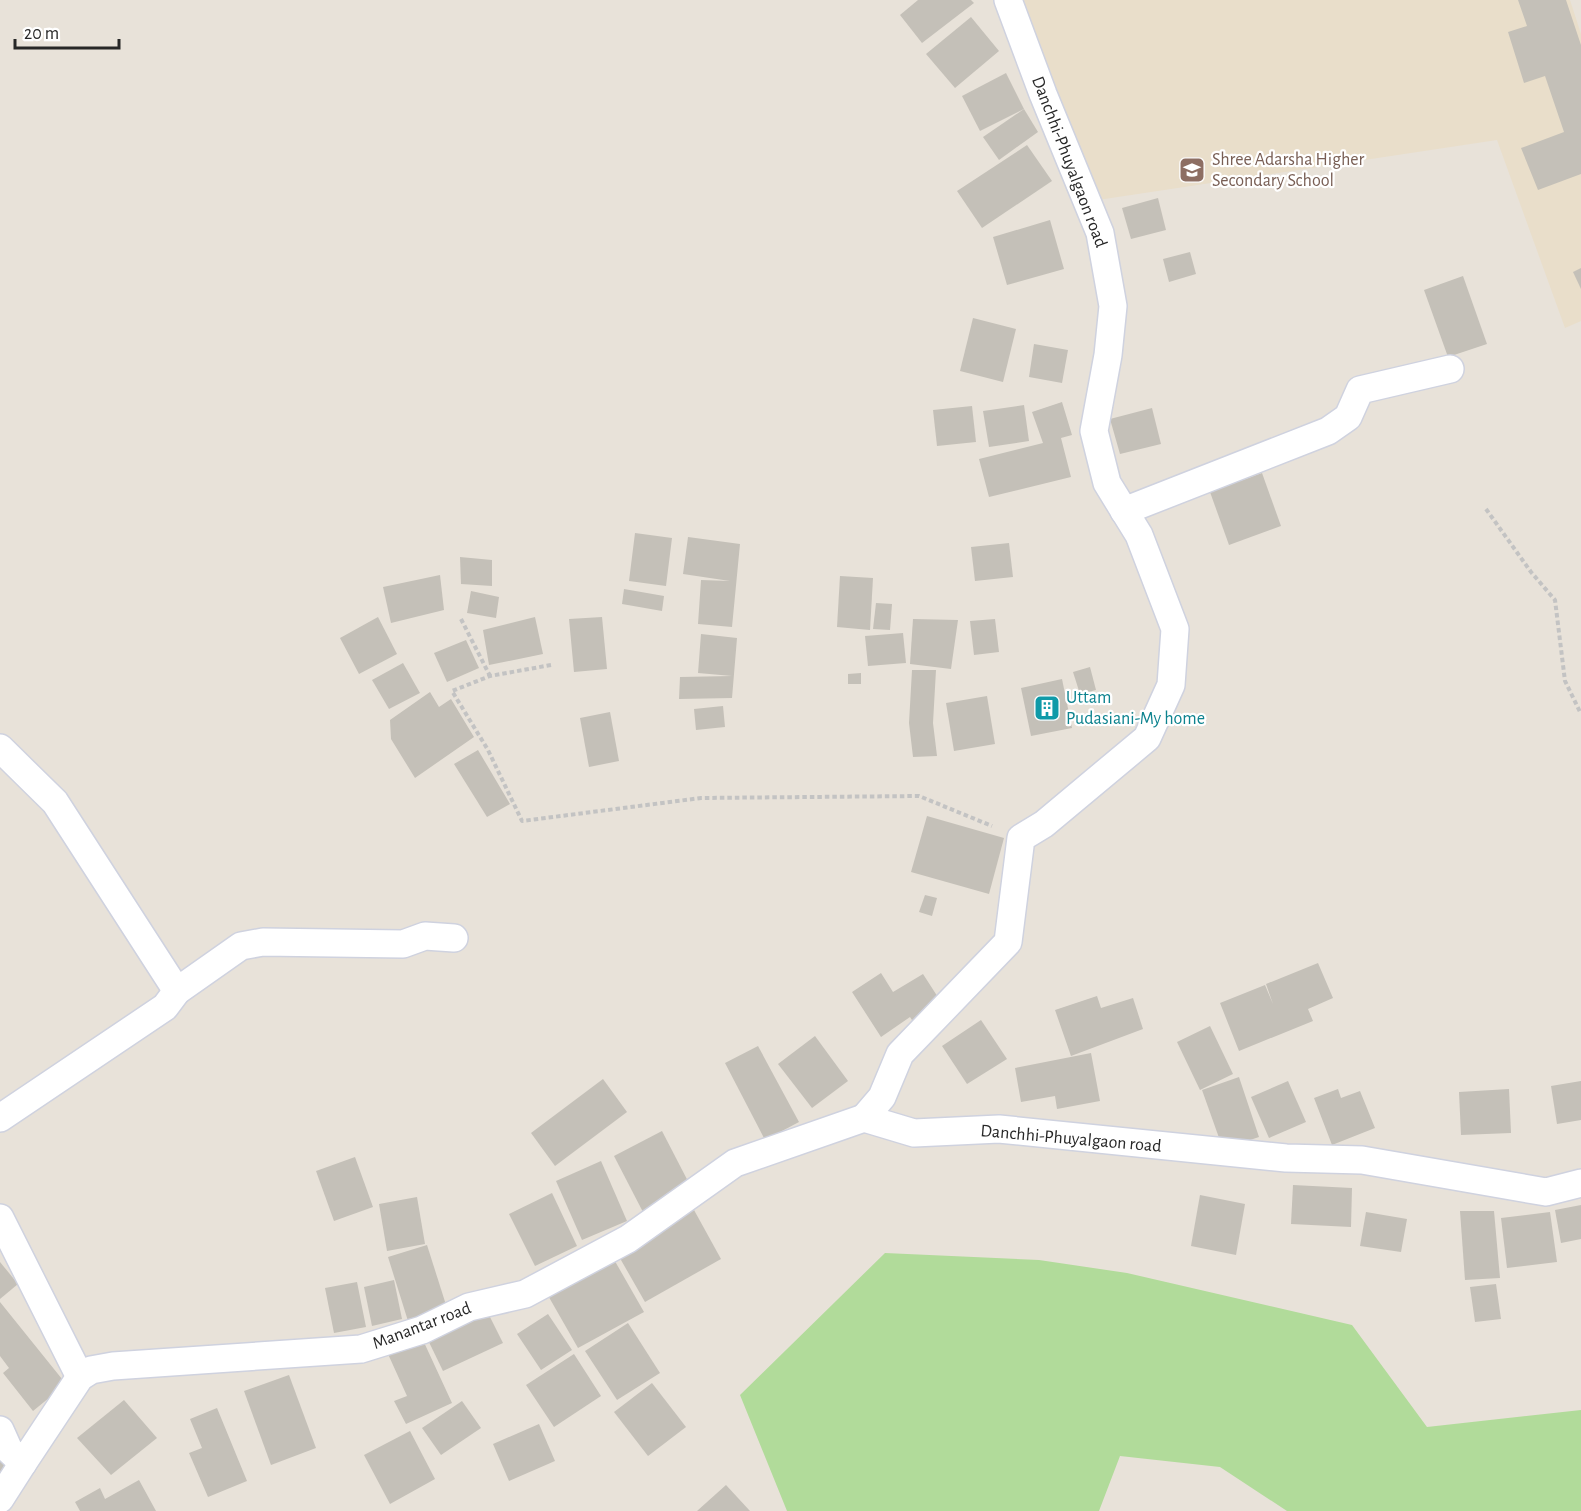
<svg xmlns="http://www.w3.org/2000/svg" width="1581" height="1511" font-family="'Alegreya Sans',sans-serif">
	<rect width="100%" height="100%" fill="#e8e2d9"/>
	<!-- education -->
	<polygon fill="#e9deca" points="1023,0 1570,0 1581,34 1581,321 1565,328 1497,140 1098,200"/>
	<!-- green -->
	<polygon fill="#b1db9a" points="885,1253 1039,1260 1127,1273 1352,1325 1427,1427 1581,1410 1581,1511 1287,1511 1220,1467 1120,1456 1099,1511 787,1511 740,1395"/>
	<!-- building -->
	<g fill="#c4c0b8">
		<polygon points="918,0 971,0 974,3 922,43 900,15"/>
		<polygon points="1518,0 1566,0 1581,45 1581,174 1538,190 1521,148 1564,132 1545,76 1524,83 1508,32 1527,26"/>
		<polygon points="971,17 999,51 955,88 926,54"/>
		<polygon points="1006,73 1024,109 980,131 962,96"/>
		<polygon points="1024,109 1038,132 999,160 983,137"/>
		<polygon points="1027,145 1052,181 982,228 957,191"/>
		<polygon points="1158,198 1166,230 1131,239 1122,208"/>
		<polygon points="1050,220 1064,269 1007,285 993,237"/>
		<polygon points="1190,252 1196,274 1169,282 1163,259"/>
		<polygon points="1581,268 1581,289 1573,272"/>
		<polygon points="1463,276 1487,344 1448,357 1424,290"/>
		<polygon points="973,318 1016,329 1003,382 960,371"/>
		<polygon points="1034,344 1068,350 1062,383 1029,377"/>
		<polygon points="1062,402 1072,435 1061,438 1071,477 989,497 979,459 1043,443 1032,412"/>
		<polygon points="1024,405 1029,441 989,447 983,411"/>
		<polygon points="972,406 976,442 937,446 933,410"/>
		<polygon points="1152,408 1161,444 1120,454 1110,419"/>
		<polygon points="1262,473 1281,526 1229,545 1210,492"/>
		<polygon points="635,533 672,538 666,586 629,581"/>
		<polygon points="688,537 740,544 732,627 698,624 701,580 730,581 683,574"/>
		<polygon points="1009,543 1013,577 975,581 971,547"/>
		<polygon points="460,557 492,560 492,586 461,584"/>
		<polygon points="440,575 444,610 391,623 383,587"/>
		<polygon points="840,576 873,578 870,630 837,627"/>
		<polygon points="624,589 664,596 662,611 622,604"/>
		<polygon points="471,591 499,597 496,618 467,613"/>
		<polygon points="876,603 892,604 890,630 873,629"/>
		<polygon points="378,617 397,654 359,674 340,638"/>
		<polygon points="535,617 543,654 489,665 483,630"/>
		<polygon points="602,617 607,669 574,672 569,619"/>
		<polygon points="913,619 958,620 951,669 910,664"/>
		<polygon points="995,619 999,652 974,655 970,621"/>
		<polygon points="903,633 906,663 868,666 865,636"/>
		<polygon points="701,634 737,638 732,698 679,699 680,677 732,676 698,673"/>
		<polygon points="466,640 479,668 447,682 434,653"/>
		<polygon points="403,663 420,693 389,709 372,680"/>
		<polygon points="1090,667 1096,690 1080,694 1073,672"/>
		<polygon points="912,670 936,670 933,723 937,756 913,757 909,723"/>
		<polygon points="861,673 861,684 848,684 848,674"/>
		<polygon points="1062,679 1072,728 1031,736 1021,688"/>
		<polygon points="430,692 439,707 451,699 474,737 415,778 391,739 390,720"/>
		<polygon points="987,696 995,744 954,751 946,703"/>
		<polygon points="723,706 725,727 696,730 694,709"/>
		<polygon points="610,712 619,761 589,767 580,718"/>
		<polygon points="478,750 510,804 487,817 454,764"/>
		<polygon points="927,816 1004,838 989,894 911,872"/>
		<polygon points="925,895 937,898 932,916 919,912"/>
		<polygon points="1318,963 1333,998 1308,1009 1313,1021 1239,1051 1220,1003 1265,985 1273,1004 1266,984"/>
		<polygon points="881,973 893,992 923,974 943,1005 914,1023 910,1017 881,1037 852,992"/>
		<polygon points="1097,996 1101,1008 1133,998 1143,1029 1071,1056 1055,1010"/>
		<polygon points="981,1020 1007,1059 967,1084 942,1046"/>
		<polygon points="1210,1026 1233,1074 1200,1090 1177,1042"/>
		<polygon points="815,1036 848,1081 812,1108 778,1064"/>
		<polygon points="758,1046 799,1122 765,1140 725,1063"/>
		<polygon points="1091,1053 1100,1101 1057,1109 1055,1096 1021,1102 1015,1068"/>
		<polygon points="1239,1077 1259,1137 1223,1149 1202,1090"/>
		<polygon points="603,1079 627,1112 555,1166 531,1133"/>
		<polygon points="1288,1081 1306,1122 1269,1138 1251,1097"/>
		<polygon points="1581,1081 1581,1120 1557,1124 1551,1086"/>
		<polygon points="1338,1089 1341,1098 1360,1091 1375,1128 1332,1145 1314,1098"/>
		<polygon points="1509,1089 1511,1133 1461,1135 1459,1092"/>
		<polygon points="662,1131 692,1189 644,1214 614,1156"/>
		<polygon points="355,1157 373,1207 334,1221 316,1171"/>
		<polygon points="601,1161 627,1221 582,1240 556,1181"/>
		<polygon points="1293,1185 1352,1188 1351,1227 1291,1224"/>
		<polygon points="552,1193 577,1246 535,1266 509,1214"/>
		<polygon points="1200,1195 1245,1204 1236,1255 1191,1246"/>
		<polygon points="417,1197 425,1244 387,1251 379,1204"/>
		<polygon points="1581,1205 1581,1239 1561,1243 1555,1210"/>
		<polygon points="694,1210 721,1259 645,1302 617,1253"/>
		<polygon points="1460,1211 1494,1211 1500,1278 1465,1280"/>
		<polygon points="1366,1212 1407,1219 1401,1252 1360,1246"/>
		<polygon points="1550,1212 1557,1262 1507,1268 1501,1218"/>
		<polygon points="427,1245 447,1308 408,1321 388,1257"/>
		<polygon points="612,1256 644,1312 578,1348 546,1292"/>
		<polygon points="0,1262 18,1284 0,1299"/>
		<polygon points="394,1280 402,1319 372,1326 364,1287"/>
		<polygon points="357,1282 366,1327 334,1333 325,1288"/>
		<polygon points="1496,1284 1501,1319 1475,1322 1470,1287"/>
		<polygon points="0,1302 66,1384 33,1411 3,1373 9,1368 0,1356"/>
		<polygon points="486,1309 503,1343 443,1371 427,1338"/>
		<polygon points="548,1314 572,1350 541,1370 517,1334"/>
		<polygon points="628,1323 660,1373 617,1400 585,1351"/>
		<polygon points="422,1338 452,1403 406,1424 394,1401 407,1396 388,1354"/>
		<polygon points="574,1354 601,1396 554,1427 526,1385"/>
		<polygon points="289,1375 316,1448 271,1465 244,1391"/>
		<polygon points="652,1383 686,1427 648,1456 614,1412"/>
		<polygon points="124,1400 157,1438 111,1475 77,1438"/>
		<polygon points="462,1401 481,1428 441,1455 422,1428"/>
		<polygon points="217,1408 247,1481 208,1497 189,1453 202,1448 190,1419"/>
		<polygon points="539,1424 555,1461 509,1481 493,1444"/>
		<polygon points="410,1431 435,1479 390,1504 364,1455"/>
		<polygon points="0,1447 12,1469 0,1476"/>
		<polygon points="139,1480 156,1511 80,1511 75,1502 100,1488 105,1499"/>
		<polygon points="726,1485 750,1511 697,1511"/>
	</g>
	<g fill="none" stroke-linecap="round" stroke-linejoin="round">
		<!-- street casing -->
		<g stroke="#cfd2df" stroke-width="30">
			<g id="street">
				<polyline points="1008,0 1043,94 1100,233 1113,306 1108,355 1094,431 1107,483 1139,535 1175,629 1171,685 1147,738 1044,824 1021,838 1008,942 900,1054 882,1097 864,1118 914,1133 999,1129 1286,1158 1362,1160 1546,1192 1581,1183"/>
				<polyline points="1124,511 1328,431 1348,417 1360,390 1450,369"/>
				<polyline points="0,748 55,802 177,991"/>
				<polyline points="0,1118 165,1007 177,991 241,946 263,942 403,944 425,936 454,938"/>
				<polyline points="0,1218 80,1377"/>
				<polyline points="0,1430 9,1450 23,1463 80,1377 91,1370 113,1366 361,1349 422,1330 469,1307 525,1294 628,1239 735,1163 864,1118"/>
				<polyline points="0,1499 23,1463"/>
			</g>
		</g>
		<!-- path -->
		<g stroke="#c3c3c3" stroke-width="4" stroke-dasharray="4.5 3" stroke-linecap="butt">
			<polyline points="1486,509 1531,572 1555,600 1565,681 1581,714"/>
			<polyline points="461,619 490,676"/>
			<polyline points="551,665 490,676 452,691 488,750 522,821 701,798 919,796 992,826"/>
		</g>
		<!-- street -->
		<use href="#street" stroke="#fff" stroke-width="27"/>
	</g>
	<!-- icons -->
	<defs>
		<g id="school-square" transform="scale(1.35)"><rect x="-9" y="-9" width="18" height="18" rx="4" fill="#8d6e63" stroke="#fff"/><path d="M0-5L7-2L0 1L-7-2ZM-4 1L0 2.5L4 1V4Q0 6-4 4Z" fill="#fff"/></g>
		<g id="building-square" transform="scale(1.35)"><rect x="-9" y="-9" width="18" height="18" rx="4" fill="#0f9aa8" stroke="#fff"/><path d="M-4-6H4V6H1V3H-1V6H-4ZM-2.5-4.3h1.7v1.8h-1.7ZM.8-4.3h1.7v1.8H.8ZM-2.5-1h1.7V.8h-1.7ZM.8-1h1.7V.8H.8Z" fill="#fff"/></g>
	</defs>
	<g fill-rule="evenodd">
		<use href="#school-square" x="1192" y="170"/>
		<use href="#building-square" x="1047" y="708"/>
	</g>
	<g text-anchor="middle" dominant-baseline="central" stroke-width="4.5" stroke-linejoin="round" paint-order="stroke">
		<!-- education labels -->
		<g font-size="18" fill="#785e54" stroke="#fff" text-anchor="start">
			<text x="1212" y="160">Shree Adarsha Higher<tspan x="1212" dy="21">Secondary School</tspan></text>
		</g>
		<!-- street labels -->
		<g font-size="18" fill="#272727" stroke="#fff">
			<text transform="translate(1069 162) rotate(69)">Danchhi-Phuyalgaon road</text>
			<text transform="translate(1071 1139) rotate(5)">Danchhi-Phuyalgaon road</text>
			<text transform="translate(422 1326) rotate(-21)">Manantar road</text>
		</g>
		<!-- culture labels -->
		<g font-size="18" fill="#0d838f" stroke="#fff" text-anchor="start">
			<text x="1066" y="698">Uttam<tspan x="1066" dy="21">Pudasiani-My home</tspan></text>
		</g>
	</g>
	<!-- scale -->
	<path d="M15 39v9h104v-9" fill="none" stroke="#272727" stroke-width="3"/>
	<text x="24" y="39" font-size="18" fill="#272727" stroke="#ffffff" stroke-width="4.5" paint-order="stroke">20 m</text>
</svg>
